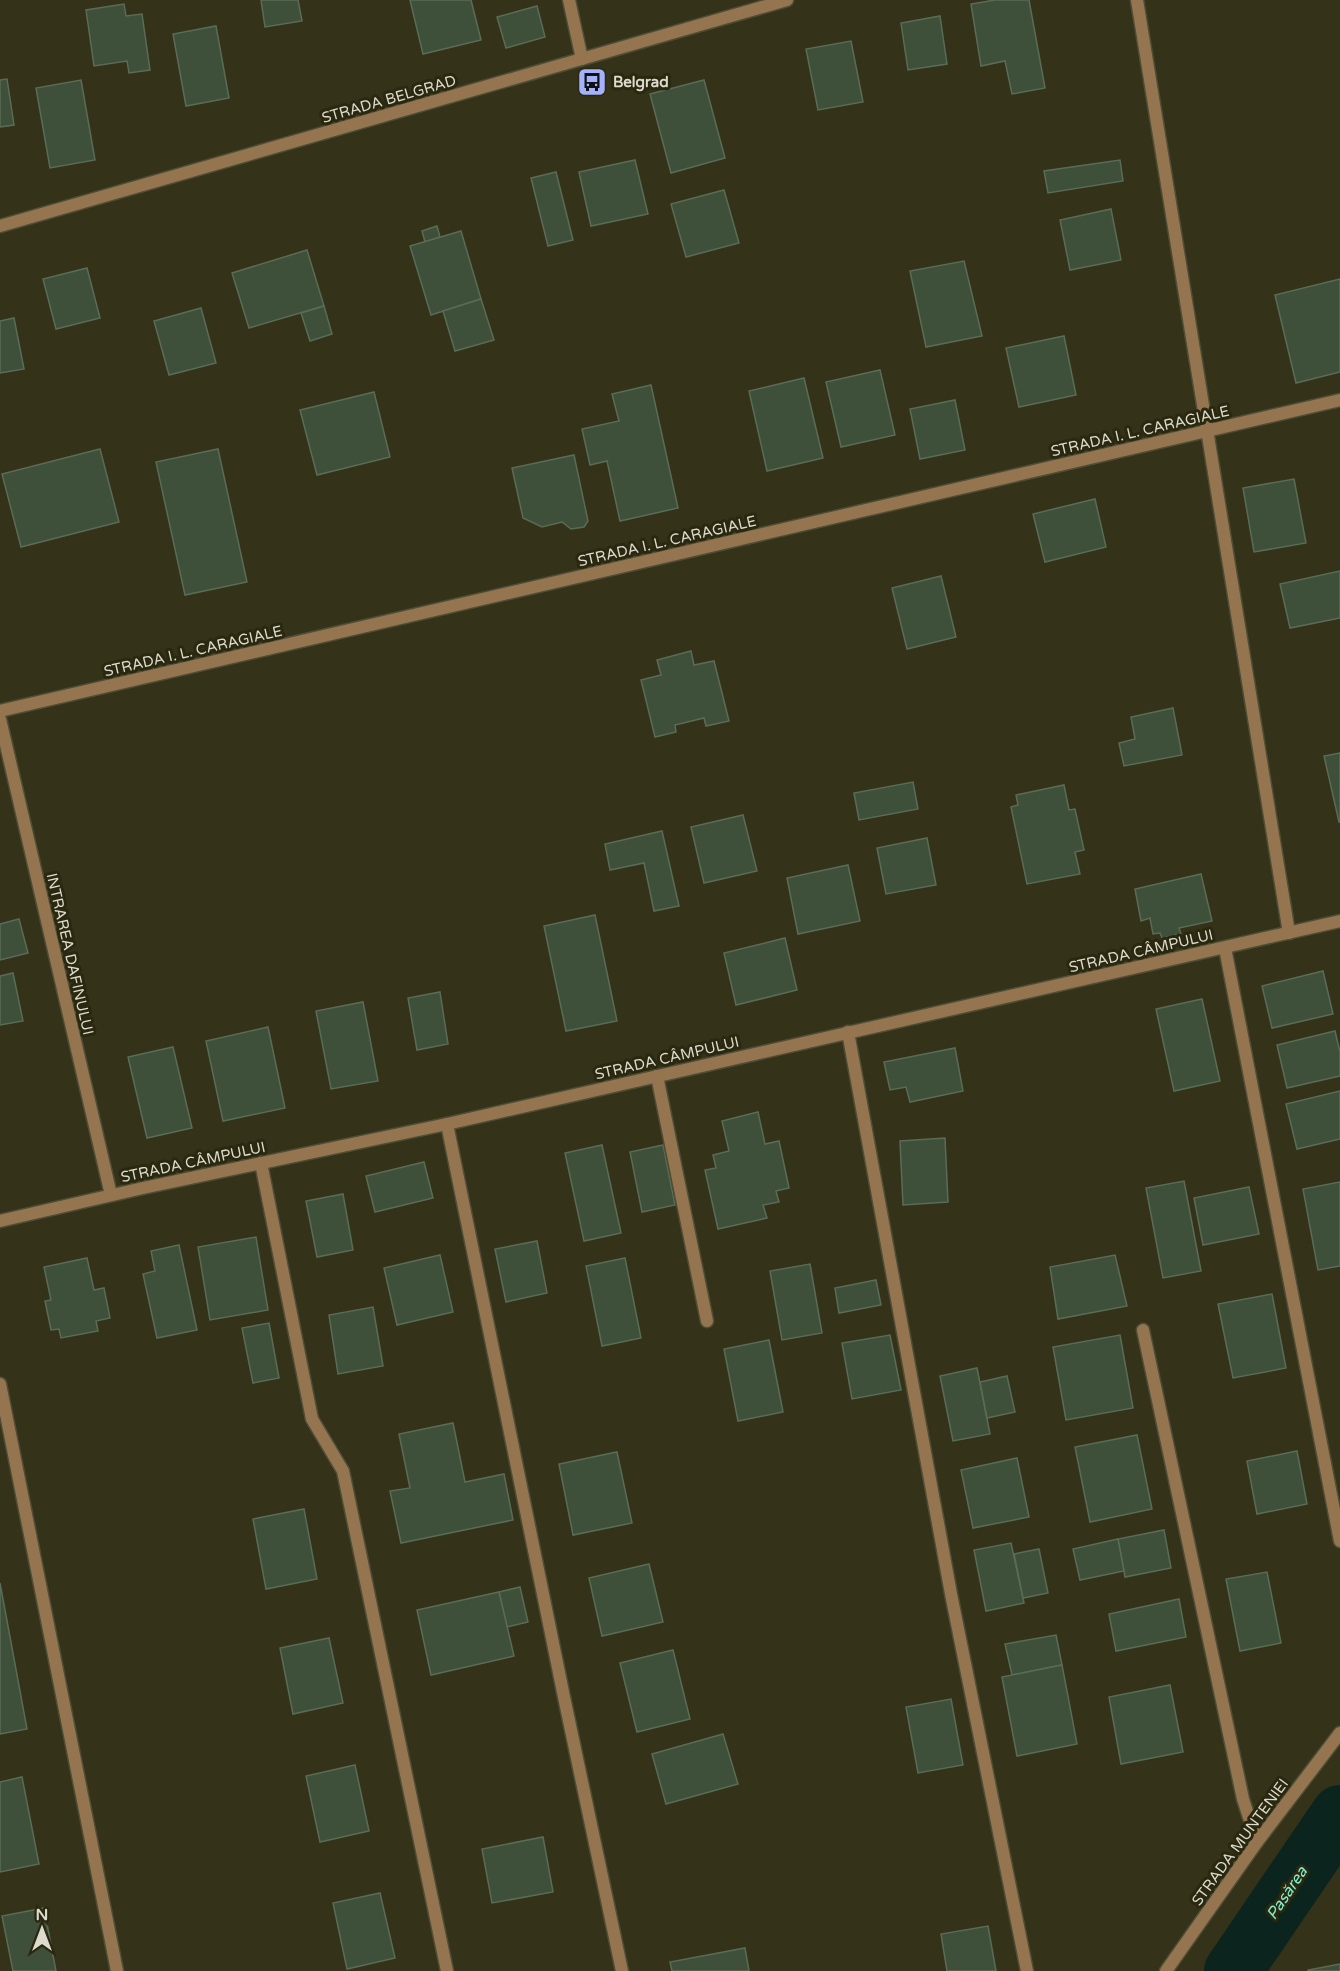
<svg xmlns="http://www.w3.org/2000/svg" width="1340" height="1971" font-family="'Varela Round',sans-serif">
	<rect width="100%" height="100%" fill="#343219"/>
	<g fill="none" stroke-linecap="round" stroke-linejoin="round">
		<!-- river -->
		<polyline stroke="#0c241e" stroke-width="58" points="1233,1971 1340,1814"/>
	</g>
	<!-- building -->
	<g fill="#3e4f3a" stroke="#5b6c56" stroke-width="1.5">
		<polygon points="261,0 298,0 302,21 265,27"/>
		<polygon points="410,0 471,0 481,40 423,54"/>
		<polygon points="995,0 1029,0 1045,88 1012,94 1005,61 981,66 971,4"/>
		<polygon points="124,4 126,16 142,14 150,70 129,73 127,61 94,66 86,10"/>
		<polygon points="537,6 545,37 506,48 497,17"/>
		<polygon points="940,16 947,64 908,70 901,23"/>
		<polygon points="216,26 229,98 186,106 173,34"/>
		<polygon points="851,41 863,102 818,110 806,49"/>
		<polygon points="7,79 14,125 0,127 0,80"/>
		<polygon points="81,80 95,160 50,168 36,88"/>
		<polygon points="704,80 725,158 671,173 650,94"/>
		<polygon points="635,160 648,214 591,226 579,172"/>
		<polygon points="1120,160 1123,181 1048,193 1044,171"/>
		<polygon points="556,172 573,240 548,246 531,178"/>
		<polygon points="724,190 739,243 686,257 671,204"/>
		<polygon points="1111,209 1121,260 1070,270 1060,220"/>
		<polygon points="437,226 440,237 425,242 422,231"/>
		<polygon points="461,231 481,299 431,315 410,246"/>
		<polygon points="307,250 324,306 249,328 232,273"/>
		<polygon points="964,261 982,336 926,347 910,271"/>
		<polygon points="87,268 100,318 56,329 43,279"/>
		<polygon points="1340,279 1340,372 1296,383 1275,295"/>
		<polygon points="481,299 494,340 455,351 443,311"/>
		<polygon points="324,306 332,334 310,341 301,313"/>
		<polygon points="201,308 216,363 169,375 154,321"/>
		<polygon points="14,318 24,369 0,373 0,321"/>
		<polygon points="1064,336 1076,395 1019,407 1006,348"/>
		<polygon points="880,370 895,435 841,447 826,382"/>
		<polygon points="804,378 823,458 767,471 749,391"/>
		<polygon points="651,385 678,508 620,521 607,461 590,465 582,429 619,421 612,394"/>
		<polygon points="374,392 390,457 317,475 300,410"/>
		<polygon points="955,400 965,450 920,459 910,409"/>
		<polygon points="100,449 119,522 21,547 2,474"/>
		<polygon points="218,449 247,582 185,595 156,462"/>
		<polygon points="574,455 588,521 584,527 571,529 562,522 542,527 523,518 512,468"/>
		<polygon points="1294,479 1306,543 1254,552 1243,488"/>
		<polygon points="1095,499 1106,547 1045,562 1033,514"/>
		<polygon points="1340,571 1340,618 1290,628 1280,584"/>
		<polygon points="941,576 956,637 907,649 892,588"/>
		<polygon points="691,651 694,665 714,661 729,721 706,726 704,718 675,725 676,732 655,737 641,680 661,675 657,660"/>
		<polygon points="1173,708 1182,755 1124,766 1119,743 1135,739 1131,717"/>
		<polygon points="1340,753 1340,822 1339,822 1324,756"/>
		<polygon points="913,782 918,809 859,820 854,793"/>
		<polygon points="1064,785 1069,810 1075,809 1084,850 1075,852 1080,874 1027,884 1011,807 1018,805 1016,795"/>
		<polygon points="743,815 757,871 704,883 691,827"/>
		<polygon points="662,831 679,906 654,911 644,863 610,870 605,844"/>
		<polygon points="927,838 936,885 886,894 877,848"/>
		<polygon points="848,865 860,921 798,934 787,878"/>
		<polygon points="1201,874 1212,921 1179,928 1181,934 1162,938 1160,933 1153,934 1150,918 1141,921 1135,889"/>
		<polygon points="595,915 617,1021 566,1031 544,926"/>
		<polygon points="19,919 28,953 0,960 0,924"/>
		<polygon points="785,938 797,990 736,1005 724,953"/>
		<polygon points="1323,971 1333,1014 1272,1028 1262,986"/>
		<polygon points="13,973 23,1021 0,1025 0,976"/>
		<polygon points="440,992 448,1044 417,1050 408,998"/>
		<polygon points="1202,999 1220,1081 1174,1091 1156,1009"/>
		<polygon points="363,1002 378,1081 331,1089 316,1011"/>
		<polygon points="268,1027 285,1108 223,1121 206,1041"/>
		<polygon points="1335,1031 1340,1052 1340,1076 1287,1088 1277,1045"/>
		<polygon points="173,1047 192,1128 147,1138 128,1057"/>
		<polygon points="955,1048 963,1091 910,1102 906,1087 890,1090 884,1062"/>
		<polygon points="1340,1091 1340,1139 1297,1149 1286,1104"/>
		<polygon points="758,1112 765,1144 779,1141 789,1188 776,1191 779,1202 763,1205 767,1218 718,1229 705,1170 716,1168 713,1155 729,1151 722,1121"/>
		<polygon points="945,1138 948,1202 903,1205 900,1141"/>
		<polygon points="602,1145 621,1233 584,1241 565,1153"/>
		<polygon points="663,1145 675,1205 642,1212 630,1152"/>
		<polygon points="424,1162 433,1198 375,1212 366,1176"/>
		<polygon points="1184,1181 1201,1271 1163,1278 1146,1188"/>
		<polygon points="1340,1182 1340,1266 1318,1270 1303,1189"/>
		<polygon points="1249,1187 1259,1234 1203,1245 1194,1198"/>
		<polygon points="343,1194 353,1250 317,1257 306,1201"/>
		<polygon points="256,1237 268,1310 210,1320 198,1247"/>
		<polygon points="537,1241 547,1293 506,1302 495,1249"/>
		<polygon points="179,1245 197,1330 157,1338 143,1274 155,1271 151,1251"/>
		<polygon points="440,1255 453,1312 397,1325 384,1268"/>
		<polygon points="1115,1255 1127,1306 1058,1319 1050,1267"/>
		<polygon points="87,1258 94,1290 104,1288 110,1318 96,1321 98,1331 61,1338 59,1329 51,1330 45,1301 51,1300 44,1267"/>
		<polygon points="625,1258 641,1338 602,1346 586,1266"/>
		<polygon points="810,1264 822,1333 782,1340 770,1271"/>
		<polygon points="876,1280 881,1305 839,1313 835,1288"/>
		<polygon points="1272,1294 1286,1368 1233,1378 1218,1304"/>
		<polygon points="373,1307 383,1366 338,1374 329,1315"/>
		<polygon points="269,1323 279,1378 253,1383 242,1328"/>
		<polygon points="890,1335 901,1390 852,1399 842,1343"/>
		<polygon points="1120,1335 1133,1408 1066,1420 1053,1347"/>
		<polygon points="769,1340 783,1412 738,1421 724,1349"/>
		<polygon points="977,1368 990,1434 953,1441 940,1376"/>
		<polygon points="1007,1376 1015,1412 987,1418 980,1382"/>
		<polygon points="453,1423 465,1482 504,1474 513,1520 401,1543 390,1491 410,1488 399,1434"/>
		<polygon points="1137,1435 1152,1509 1090,1522 1075,1447"/>
		<polygon points="1297,1451 1307,1504 1257,1514 1247,1461"/>
		<polygon points="617,1452 632,1523 573,1535 559,1464"/>
		<polygon points="1017,1458 1029,1517 973,1528 961,1470"/>
		<polygon points="304,1509 317,1579 266,1589 253,1519"/>
		<polygon points="1164,1530 1171,1568 1125,1577 1118,1539"/>
		<polygon points="1118,1539 1124,1571 1080,1580 1073,1549"/>
		<polygon points="1011,1543 1024,1603 986,1611 974,1550"/>
		<polygon points="1039,1549 1048,1593 1023,1598 1014,1554"/>
		<polygon points="649,1564 663,1622 602,1636 589,1578"/>
		<polygon points="1267,1572 1281,1643 1240,1651 1226,1579"/>
		<polygon points="0,1583 27,1729 0,1734"/>
		<polygon points="520,1587 528,1622 507,1627 499,1592"/>
		<polygon points="499,1592 514,1656 431,1675 417,1610"/>
		<polygon points="1179,1599 1186,1637 1116,1651 1109,1614"/>
		<polygon points="1056,1635 1062,1665 1012,1675 1005,1644"/>
		<polygon points="329,1638 343,1703 293,1714 280,1648"/>
		<polygon points="673,1650 690,1719 637,1732 620,1663"/>
		<polygon points="1062,1665 1077,1744 1017,1756 1002,1677"/>
		<polygon points="1170,1685 1183,1752 1121,1764 1109,1697"/>
		<polygon points="951,1699 963,1765 918,1773 906,1707"/>
		<polygon points="723,1734 738,1784 666,1804 652,1754"/>
		<polygon points="355,1765 369,1831 320,1842 306,1776"/>
		<polygon points="22,1777 39,1864 0,1872 0,1782"/>
		<polygon points="543,1837 553,1892 492,1903 482,1849"/>
		<polygon points="380,1893 395,1958 347,1969 333,1903"/>
		<polygon points="44,1908 56,1971 13,1971 2,1916"/>
		<polygon points="988,1926 996,1971 947,1971 941,1934"/>
		<polygon points="745,1948 749,1971 672,1971 670,1962"/>
		<polygon points="1340,1964 1340,1971 1308,1971 1308,1970"/>
	</g>
	<g fill="none" stroke-linecap="round" stroke-linejoin="round">
		<!-- street casing -->
		<g stroke="#4f4d36" stroke-width="15">
			<g id="street">
				<polyline points="569,0 582,59"/>
				<polyline points="1137,0 1289,933"/>
				<polyline points="0,226 787,0"/>
				<polyline points="0,711 1340,400"/>
				<polyline points="0,719 111,1195"/>
				<polyline points="1225,948 1340,1541"/>
				<polyline points="848,1032 951,1594 1027,1971"/>
				<polyline points="657,1076 707,1321"/>
				<polyline points="447,1124 564,1697 622,1971"/>
				<polyline points="261,1163 312,1419 343,1471 447,1971"/>
				<polyline points="0,1221 143,1188 447,1124 1340,921"/>
				<polyline points="1143,1330 1243,1799 1257,1842"/>
				<polyline points="0,1384 117,1971"/>
				<polyline points="1166,1971 1257,1842 1340,1733"/>
			</g>
		</g>
		<!-- street -->
		<use href="#street" stroke="#957550" stroke-width="12"/>
	</g>
	<!-- icons -->
	<defs>
		<g id="bus-square" transform="scale(1.5)"><rect x="-9" y="-9" width="18" height="18" rx="4" fill="#a4b2fc" stroke="#2a280f"/><path d="M-5-6H5V4H4V6H2V4H-2V6H-4V4H-5ZM-3.5-4V0h7V-4ZM-3.5 1.2v1.5H-2V1.2ZM2 1.2v1.5H3.5V1.2Z" fill="#111"/></g>
	</defs>
	<g fill-rule="evenodd">
		<use href="#bus-square" x="592" y="82"/>
	</g>
	<g text-anchor="middle" dominant-baseline="central" stroke-width="6" stroke-linejoin="round" paint-order="stroke">
		<!-- poi labels -->
		<g font-size="15" font-weight="bold" fill="#dcdbcd" stroke="#2a280f" text-anchor="start">
			<text x="613" y="82">Belgrad</text>
		</g>
		<!-- street labels -->
		<g font-size="15" fill="#dcdbcd" stroke="#2a280f">
			<text transform="translate(389 99) rotate(-16)">STRADA BELGRAD</text>
			<text transform="translate(1140 431) rotate(-13)">STRADA I. L. CARAGIALE</text>
			<text transform="translate(667 541) rotate(-13)">STRADA I. L. CARAGIALE</text>
			<text transform="translate(193 651) rotate(-13)">STRADA I. L. CARAGIALE</text>
			<text transform="translate(1141 951) rotate(-13)">STRADA CÂMPULUI</text>
			<text transform="translate(70 954) rotate(77)">INTRAREA DAFINULUI</text>
			<text transform="translate(667 1058) rotate(-13)">STRADA CÂMPULUI</text>
			<text transform="translate(193 1162) rotate(-12)">STRADA CÂMPULUI</text>
			<text transform="translate(1240 1842) rotate(-54)">STRADA MUNTENIEI</text>
		</g>
		<!-- water labels -->
		<g font-size="16" font-style="italic" fill="#7deece" stroke="#2a280f">
			<text transform="translate(1287 1893) rotate(-56)">Pasărea</text>
		</g>
	</g>
	<!-- north arrow -->
	<g transform="translate(42 1929)" stroke="#2a280f" stroke-width="4.5" paint-order="stroke">
	<path d="M0-4.5L10 22L0 15L-10 22Z" fill="#dcdbcd"/>
	<text y="-9" font-size="16" font-weight="bold" text-anchor="middle" fill="#dcdbcd">N</text>
	</g>
</svg>
